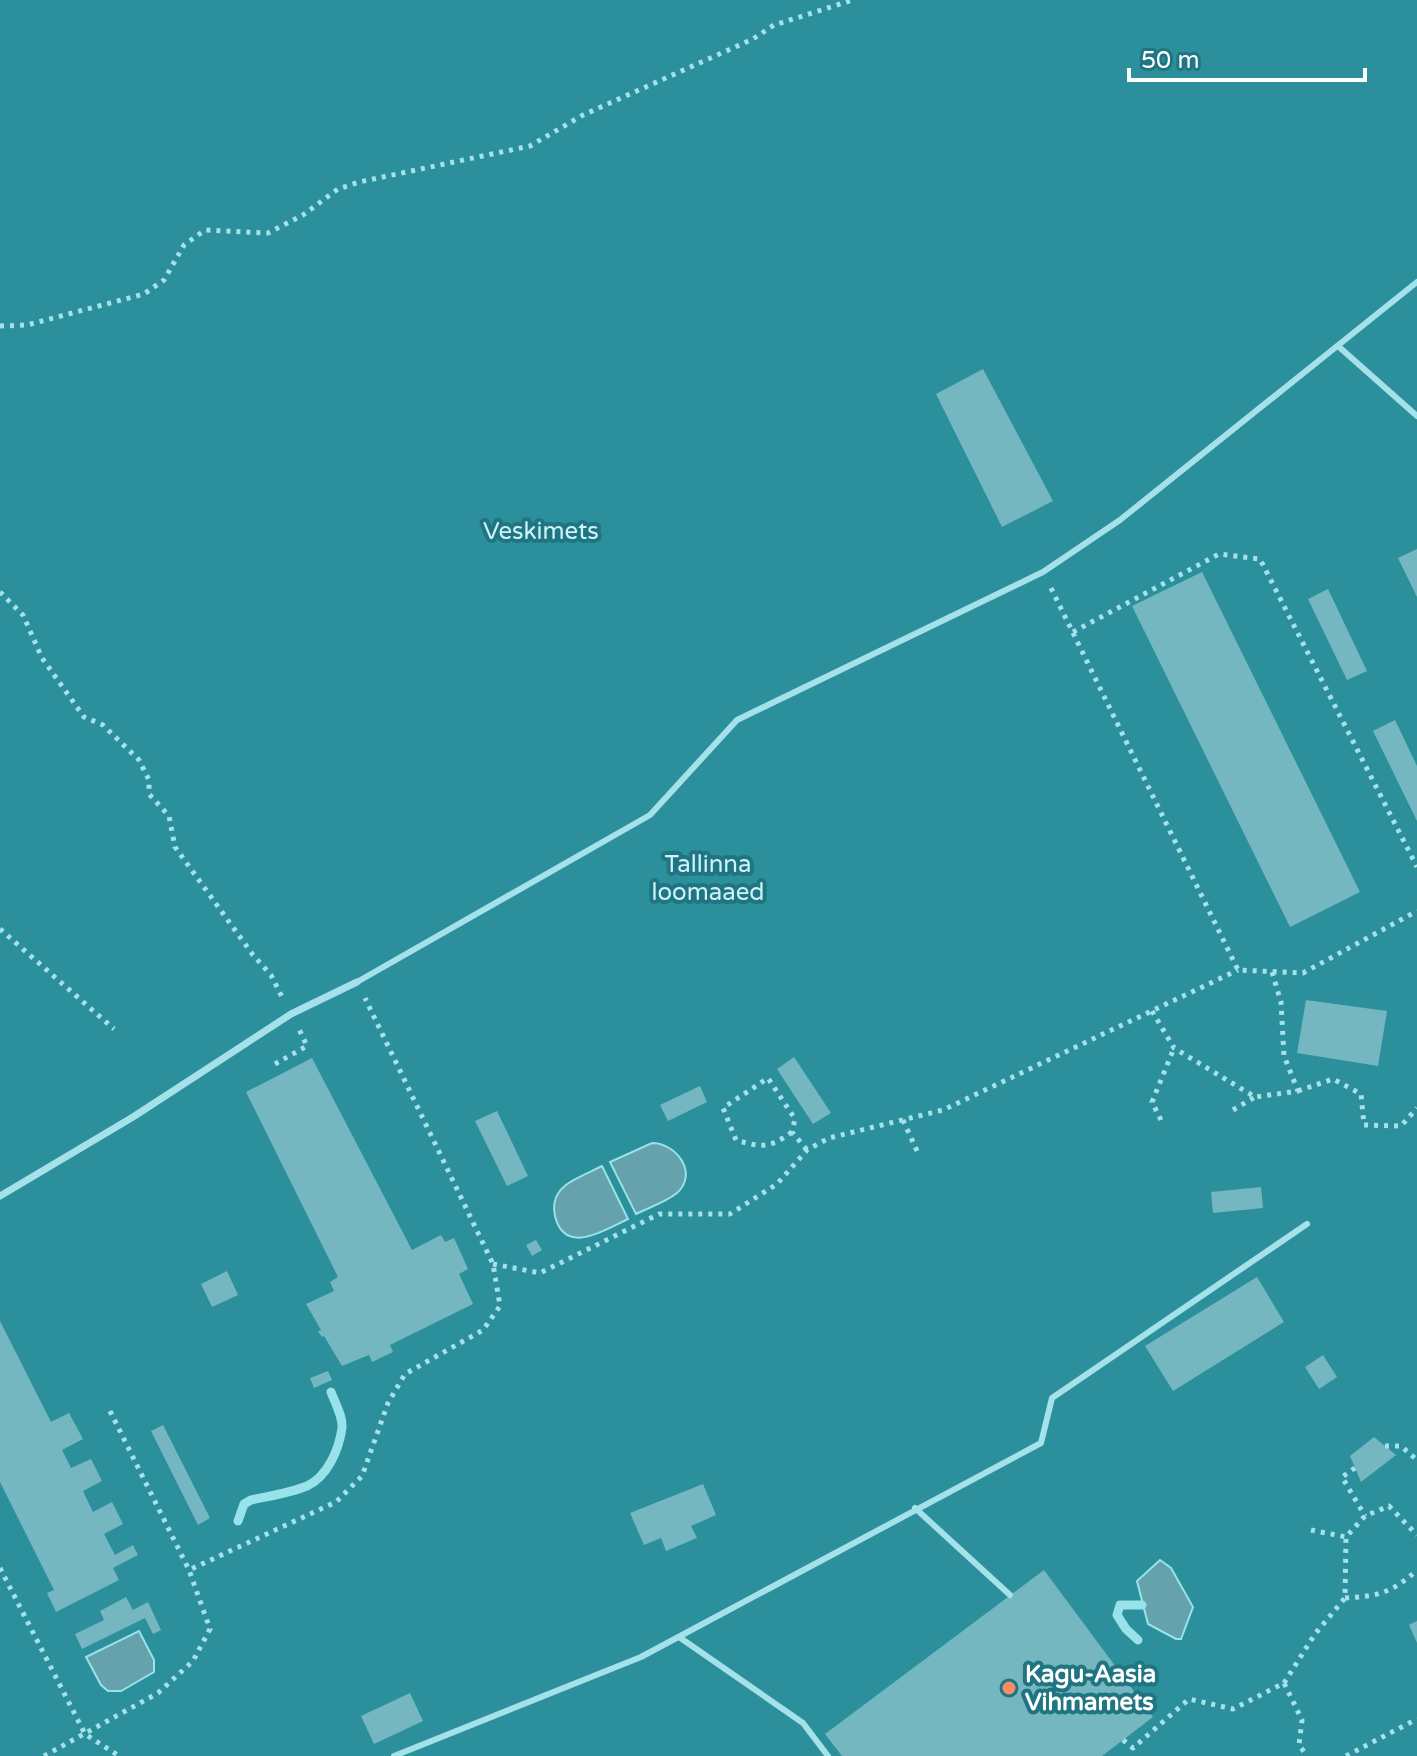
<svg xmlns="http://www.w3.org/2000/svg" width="1417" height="1756" font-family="'Varela Round',sans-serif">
	<rect width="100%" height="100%" fill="#1f7581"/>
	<!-- green -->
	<rect fill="#2c8f9c" x="0" y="0" width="1417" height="1756"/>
	<!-- water -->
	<g fill="#65a2ab" stroke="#98e2ea" stroke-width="2">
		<path d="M 652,1143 C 676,1143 699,1173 677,1193 C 666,1202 648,1208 636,1214 L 610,1162 Z"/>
		<path d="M 602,1166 L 628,1219 C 606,1229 565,1257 555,1216 C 553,1207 554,1199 559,1192 C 568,1180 589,1173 602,1166 Z"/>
		<polygon points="1160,1560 1171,1568 1193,1607 1181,1639 1176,1639 1148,1624 1137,1581"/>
		<polygon points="139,1631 154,1660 154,1672 121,1691 108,1691 101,1685 86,1657"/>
	</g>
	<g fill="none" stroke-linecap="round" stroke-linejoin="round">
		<!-- stream -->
		<g stroke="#98e2ea" stroke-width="9">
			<path d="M 238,1521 L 244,1504 L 251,1500 C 269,1496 290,1493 307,1486 C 327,1477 339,1450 342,1428 C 343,1416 335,1403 331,1392"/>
			<polyline points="1138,1640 1126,1629 1117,1615 1120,1605 1142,1605"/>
		</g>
	</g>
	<!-- building -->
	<g fill="#75b7c0">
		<polygon points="983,369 1053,501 1002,527 936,394"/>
		<polygon points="1417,549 1417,597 1398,558"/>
		<polygon points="1202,572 1360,892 1290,927 1132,606"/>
		<polygon points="1328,589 1367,671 1347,680 1308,599"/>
		<polygon points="1395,720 1417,766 1417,821 1373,731"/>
		<polygon points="1306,1000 1387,1011 1378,1066 1297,1053"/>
		<polygon points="794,1057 831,1113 813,1124 777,1069"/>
		<polygon points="312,1058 412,1250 441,1235 445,1242 454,1238 468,1269 459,1274 473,1304 390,1345 393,1352 372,1362 369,1355 342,1366 324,1336 322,1337 318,1331 321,1330 306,1304 334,1291 330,1282 338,1277 246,1092"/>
		<polygon points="700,1086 707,1102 668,1121 660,1105"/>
		<polygon points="497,1111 528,1176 507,1186 475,1121"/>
		<polygon points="1261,1187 1263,1208 1213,1213 1211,1192"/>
		<polygon points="536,1240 542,1250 532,1256 526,1245"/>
		<polygon points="227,1271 238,1295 212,1307 201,1284"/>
		<polygon points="1257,1277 1284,1322 1173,1391 1145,1346"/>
		<polygon points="0,1321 51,1422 69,1413 83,1439 62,1450 71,1468 91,1459 102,1481 83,1491 93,1512 112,1502 123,1524 104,1534 115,1555 133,1545 138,1555 113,1568 119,1580 56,1612 47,1593 54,1590 0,1482"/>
		<polygon points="1323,1355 1337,1377 1319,1389 1305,1367"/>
		<polygon points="328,1371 332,1380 314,1388 310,1378"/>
		<polygon points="163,1425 210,1518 198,1525 151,1431"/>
		<polygon points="1374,1437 1396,1455 1361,1482 1350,1456"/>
		<polygon points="703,1484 716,1515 691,1526 697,1538 666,1551 661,1538 644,1545 630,1513"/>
		<polygon points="1044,1570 1153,1717 1102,1756 842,1756 825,1734"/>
		<polygon points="126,1597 133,1610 148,1602 161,1630 153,1634 145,1618 82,1649 75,1634 104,1620 100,1611"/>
		<polygon points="1417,1621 1417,1643 1409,1625"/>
		<polygon points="410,1693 423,1721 374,1744 361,1716"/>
	</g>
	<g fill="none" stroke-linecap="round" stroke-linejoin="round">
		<!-- path -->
		<g stroke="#a5e1e9" stroke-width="5" stroke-dasharray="4 6" stroke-linecap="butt">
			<polyline points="0,326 27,325 144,294 164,280 184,245 205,230 268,233 303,215 338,189 359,182 530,146 583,115 753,39 774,25 853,0"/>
			<polyline points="1051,588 1238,970 1303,973 1417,911"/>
			<polyline points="0,592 23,615 42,658 84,717 103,725 139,760 149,780 149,794 169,816 175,847 253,955 271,975 283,999"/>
			<polyline points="1073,632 1219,554 1260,559 1417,867"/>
			<polyline points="0,929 114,1029"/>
			<polyline points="1152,1011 1174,1048 1255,1097 1298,1091 1284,1056 1281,1002 1272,972"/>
			<polyline points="275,1064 307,1046 299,1029"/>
			<polyline points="1298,1091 1333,1079 1361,1094 1364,1125 1401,1126 1417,1108"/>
			<polyline points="1233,1110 1255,1097"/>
			<polyline points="903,1120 917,1151"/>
			<polyline points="1161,1120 1152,1102 1174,1048"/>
			<path d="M 792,1132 C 770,1148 762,1148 736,1140 L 723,1108 L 768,1078 L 795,1119 L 792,1132 L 807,1150"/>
			<polyline points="493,1264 540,1273 659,1214 730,1214 777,1184 807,1150 829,1138 943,1110 1238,970"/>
			<polyline points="110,1411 189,1570"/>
			<polyline points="1385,1446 1401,1446 1417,1460"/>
			<polyline points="1355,1468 1342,1477 1365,1516"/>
			<polyline points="1311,1530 1346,1537"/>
			<polyline points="0,1568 85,1734 119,1756"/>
			<path d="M 1345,1598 C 1378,1596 1392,1593 1417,1570"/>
			<polyline points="1284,1683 1315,1634 1345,1598 1346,1537 1365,1516 1389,1506 1417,1535"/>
			<polyline points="1123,1740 1133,1748 1189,1699 1233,1709 1284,1683 1302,1720 1299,1745 1307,1756"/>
			<polyline points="44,1756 158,1693 193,1661 210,1629 189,1570 336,1502 362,1476 388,1403 405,1374 483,1330 500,1306 493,1264 365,998"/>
			<polyline points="1346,1756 1417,1719"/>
		</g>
		<!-- service -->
		<g stroke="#a5e1e9" stroke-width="6">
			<polyline points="1338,346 1417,416"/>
			<polyline points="357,982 650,815 737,720 1043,572 1120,520 1417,282"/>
			<polyline points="915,1508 1010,1595"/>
			<polyline points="679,1637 803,1723 828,1756"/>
			<polyline points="394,1756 641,1657 1041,1443 1052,1398 1307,1224"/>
		</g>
		<!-- pedestrian -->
		<polyline stroke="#a5e1e9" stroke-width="7" points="0,1196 133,1117 291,1014 357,982"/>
	</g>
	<!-- markers -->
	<circle fill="#f78d65" stroke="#1f7581" stroke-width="3" cx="1009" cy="1688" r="8"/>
	<g text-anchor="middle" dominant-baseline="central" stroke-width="8" stroke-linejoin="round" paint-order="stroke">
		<!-- park labels -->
		<g font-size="24" fill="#cef2f8" stroke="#1f7581">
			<text x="541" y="531">Veskimets</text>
			<text x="708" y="864">Tallinna<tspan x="708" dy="28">loomaaed</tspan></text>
		</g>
		<!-- poi labels -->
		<g font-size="24" font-weight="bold" fill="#fff" stroke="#1f7581" text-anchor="start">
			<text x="1025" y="1674">Kagu-Aasia<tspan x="1025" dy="28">Vihmamets</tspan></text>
		</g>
	</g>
	<!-- scale -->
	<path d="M1129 68v12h236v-12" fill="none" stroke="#ffffff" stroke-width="4"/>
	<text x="1141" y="68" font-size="24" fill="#ffffff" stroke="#1f7581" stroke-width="6" paint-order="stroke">50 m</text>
</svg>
